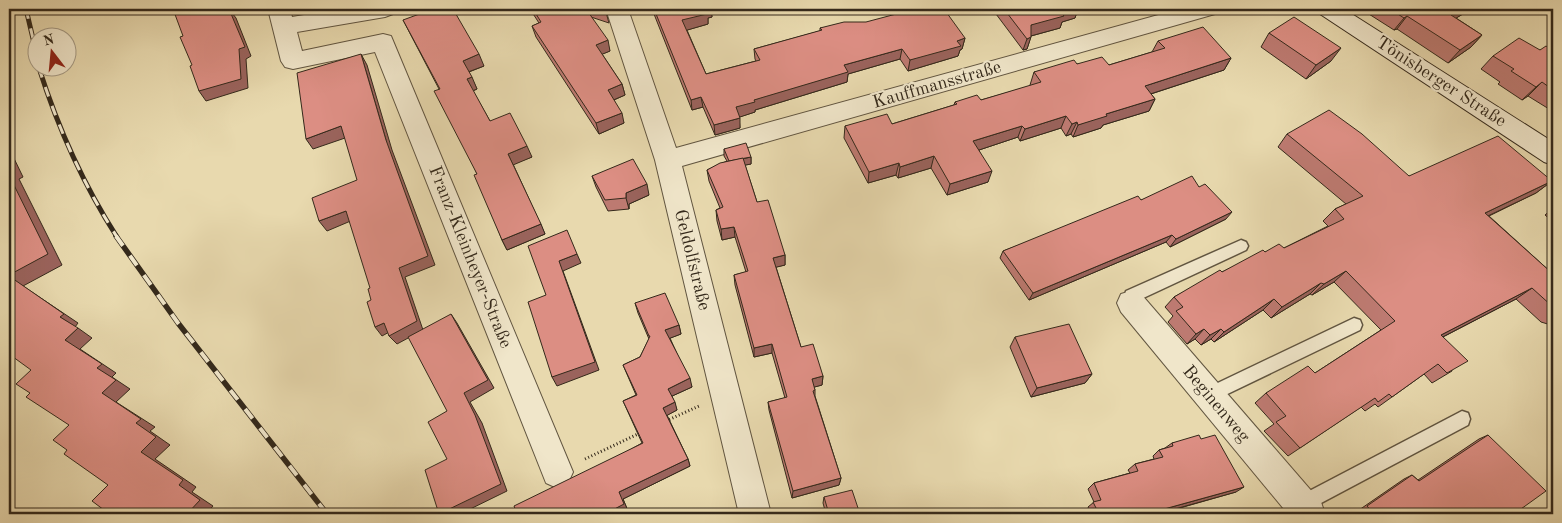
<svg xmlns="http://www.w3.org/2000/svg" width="1562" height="523" font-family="'Old Standard TT',serif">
	<rect width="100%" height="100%" fill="#e8d9ae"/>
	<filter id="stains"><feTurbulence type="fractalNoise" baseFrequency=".004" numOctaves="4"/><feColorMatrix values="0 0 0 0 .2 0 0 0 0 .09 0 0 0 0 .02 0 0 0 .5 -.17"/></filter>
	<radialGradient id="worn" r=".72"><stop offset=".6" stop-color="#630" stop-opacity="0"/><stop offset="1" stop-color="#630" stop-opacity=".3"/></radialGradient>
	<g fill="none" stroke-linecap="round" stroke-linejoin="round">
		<!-- lane casing -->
		<g stroke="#615540" stroke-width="3">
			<g id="lane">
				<polygon points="1241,240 1246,242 1248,246 1246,250 1139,300 1136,308 1131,310 1126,308 1123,303 1126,291"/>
				<polygon points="1354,318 1360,320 1362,325 1360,330 1215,400 1209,403 1203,400 1201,395 1203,390"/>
				<polygon points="1462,411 1468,413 1470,419 1468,425 1306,511 1300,514 1294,511 1291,505 1294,499"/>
			</g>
		</g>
		<!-- street casing -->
		<g stroke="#615540" stroke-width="2">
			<g id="street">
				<polygon points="268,9 290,9 292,17 340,9 396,9 393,14 385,17 297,32 302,51 383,34 391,36 573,472 568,483 557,488 546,483 375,52 293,69 285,67 281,61"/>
				<polygon points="606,9 628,9 676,148 1180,9 1218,9 1215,14 682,166 771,514 739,514 655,160"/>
				<polygon points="1131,291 1141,294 1321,502 1325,514 1288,514 1121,312 1117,303 1121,294"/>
			</g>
		</g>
		<!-- secondary casing -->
		<g stroke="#34291b" stroke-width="2">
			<polygon id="secondary" points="1317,9 1344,9 1553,142 1553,165 1544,162 1320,14"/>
		</g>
		<!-- path -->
		<g stroke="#34291b" stroke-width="3" stroke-dasharray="1 2.5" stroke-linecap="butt">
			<polyline points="666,421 699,406"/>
			<polyline points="585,459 640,433"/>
		</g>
		<!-- lane -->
		<use href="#lane" fill="#f0e6ca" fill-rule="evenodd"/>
		<!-- street -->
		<use href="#street" fill="#f0e6ca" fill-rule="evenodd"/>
		<!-- secondary -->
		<use href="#secondary" fill="#f0e6ca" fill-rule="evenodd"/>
		<!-- rail-far1 casing -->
		<g stroke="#34291b" stroke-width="5">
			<g id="rail-far1">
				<polyline points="26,9 38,60"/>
				<path d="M 39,68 C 58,128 83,184 117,237"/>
			</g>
		</g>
		<!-- rail casing -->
		<g stroke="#34291b" stroke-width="5.5">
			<polyline id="rail" points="116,236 178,323 327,514"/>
		</g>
		<!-- rail-far1 -->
		<use href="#rail-far1" stroke="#f0e6ca" stroke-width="3" stroke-dasharray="10" stroke-linecap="butt"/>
		<!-- rail -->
		<use href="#rail" stroke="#f0e6ca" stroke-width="4" stroke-dasharray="12" stroke-linecap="butt"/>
	</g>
	<!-- wall -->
	<g fill="#bd7a71" stroke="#34291b">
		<polygon points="530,9 605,9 609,23 591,17 610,51 602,54 622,84 625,95 614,100 624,123 599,134 536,37 532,26 539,23"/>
		<polygon points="652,9 711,9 712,17 708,18 708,24 687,30 706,74 756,61 755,59 754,49 820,31 820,28 965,38 962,49 960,50 958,56 908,71 900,59 848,74 847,82 755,110 755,112 739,117 740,128 715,135 703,107 692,110"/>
		<polygon points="994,9 1078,9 1075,18 1062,22 1060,28 1031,36 1027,49 1023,50 993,10"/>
		<polygon points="1361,9 1471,9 1456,18 1482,35 1471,47 1448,63 1397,29 1394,30"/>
		<polygon points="403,20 484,66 469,72 477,89 473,91 490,121 532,157 513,164 545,234 507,250 502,240 477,174 439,89"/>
		<polygon points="1269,33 1331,61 1306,79 1261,47"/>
		<polygon points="1158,41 1231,58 1224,70 1151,94 1155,99 1149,111 1103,125 1101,128 1073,137 1071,134 1066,136 1061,128 1020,141 1018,137 979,150 988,182 947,195 931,168 898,178 896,175 868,183 844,138 845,126 892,124 954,105 955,102 981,100 1031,86 1030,85 1034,72 1077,64 1109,65 1152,52"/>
		<polygon points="1540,50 1553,50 1553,105 1549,109 1528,96 1522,100 1498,84 1500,82 1481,69 1493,56"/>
		<polygon points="1287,134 1409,176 1552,181 1536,193 1489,216 1553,274 1553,324 1551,325 1541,322 1516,299 1443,337 1452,371 1432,383 1424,374 1378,407 1375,404 1365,411 1361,407 1288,456 1264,431 1274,424 1255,403 1266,393 1315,373 1381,330 1334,282 1312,295 1310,294 1271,318 1263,310 1214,342 1211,339 1201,345 1195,339 1187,344 1168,322 1173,316 1165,307 1174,297 1222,272 1265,252 1284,248 1328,226 1323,221 1335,209 1346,204 1278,147"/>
		<polygon points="724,149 751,157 751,164 745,165 757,202 785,255 785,265 776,267 801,347 823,376 822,385 814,387 815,390 815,396 841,478 839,485 792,498 769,410 768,402 785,398 772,353 754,357 735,285 734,275 746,272 735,237 722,240 717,221 716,210 720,208 709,181 707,170 727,161 724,156"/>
		<polygon points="592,176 649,195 629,204 629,209 608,211 596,187"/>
		<polygon points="1199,187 1226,219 1170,247 1166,242 1029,300 1000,258 1003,251 1141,200"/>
		<polygon points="1553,208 1553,222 1545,215"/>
		<polygon points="635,303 679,325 681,334 670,338 692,387 672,396 677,410 667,415 688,459 690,466 623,499 628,511 517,514 642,443 623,401 636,395 623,365 640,357 649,339 638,313"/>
		<polygon points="1015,337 1092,374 1085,383 1031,397 1010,347"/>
		<polygon points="1488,435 1514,514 1363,514 1359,510 1404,479 1412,475 1418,480 1479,439"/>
		<polygon points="1201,439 1236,492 1159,514 1091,514 1088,507 1094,502 1088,489 1094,483 1130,473 1128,470 1135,464 1154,459 1153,456 1159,450 1165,448 1172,443"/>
		<polygon points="824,497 860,514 826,514 823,503"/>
	</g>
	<!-- shaded-wall -->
	<g fill="#9a635c" stroke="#34291b">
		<polygon points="229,9 236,18 251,56 246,59 248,88 206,101 199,91"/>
		<polygon points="705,9 711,9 712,17 708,18 708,24 684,31 682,20"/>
		<polygon points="1069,9 1078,9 1075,18 1062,22 1060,28 1027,37 1031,25 1060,11"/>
		<polygon points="1461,9 1471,9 1440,28 1451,15"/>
		<polygon points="1407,16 1397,29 1394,30 1404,18"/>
		<polygon points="1482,35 1471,47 1448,63 1460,50"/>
		<polygon points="1031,37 1027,49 1023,50 1027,39"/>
		<polygon points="965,38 962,49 960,50 958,56 908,71 910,60 957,41"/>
		<polygon points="608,40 610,51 598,56 596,45"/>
		<polygon points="1341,48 1331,61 1306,79 1316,65"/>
		<polygon points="902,49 900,59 848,74 847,82 755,110 755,112 737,118 736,107 844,65"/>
		<polygon points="361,54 367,65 392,150 435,265 405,277 423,330 397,344 389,336 386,140"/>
		<polygon points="479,54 484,66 468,72 463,61"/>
		<polygon points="1231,58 1224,70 1138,98 1145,86"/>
		<polygon points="472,77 477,89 472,91 467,79"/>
		<polygon points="1542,82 1528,96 1522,100 1536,87"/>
		<polygon points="622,84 625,95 611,101 608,90"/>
		<polygon points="701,97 703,107 692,110 691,100"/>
		<polygon points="1155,99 1149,111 1103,125 1101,128 1073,137 1078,125 1106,114"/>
		<polygon points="622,113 624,123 599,134 596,123"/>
		<polygon points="1066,116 1061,128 1020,141 1025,129"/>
		<polygon points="740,118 740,128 715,135 714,125"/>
		<polygon points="1077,122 1071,134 1066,136 1072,124"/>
		<polygon points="341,126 348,137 313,149 306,139"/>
		<polygon points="1022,126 1018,137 970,153 973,141"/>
		<polygon points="527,146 532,157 513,165 508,154"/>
		<polygon points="9,148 23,177 19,179 62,265 23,286 78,323 75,327 60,317 9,276"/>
		<polygon points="934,156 931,168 898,178 900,167"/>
		<polygon points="751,157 751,164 730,168 729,162"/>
		<polygon points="899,163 896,175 868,183 869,172"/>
		<polygon points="992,171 988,182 947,195 950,184"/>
		<polygon points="1552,181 1536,193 1471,224 1485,213"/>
		<polygon points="647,184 649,195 629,204 629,209 626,198 626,193"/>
		<polygon points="346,211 353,220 327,231 319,221"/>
		<polygon points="1232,212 1226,219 1170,247 1176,239"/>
		<polygon points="541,224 545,234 507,250 502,240"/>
		<polygon points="734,227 735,237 722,240 721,229"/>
		<polygon points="1172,235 1166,242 1029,300 1033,293"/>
		<polygon points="577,254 581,263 563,271 599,370 557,386 552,377 559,261"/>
		<polygon points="785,255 785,265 773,268 773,258"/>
		<polygon points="1346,271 1334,282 1312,295 1324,284"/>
		<polygon points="1321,283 1310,294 1271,318 1282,307"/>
		<polygon points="1532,288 1516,299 1427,345 1441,335"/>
		<polygon points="1274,299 1263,310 1214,342 1224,332"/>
		<polygon points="451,314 457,323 494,388 470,402 482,423 507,491 460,514 440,514 464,393"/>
		<polygon points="384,323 391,331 382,336 375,327"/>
		<polygon points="679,325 681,334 668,339 665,330"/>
		<polygon points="78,328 92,338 80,349 116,373 112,377 130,389 116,402 155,427 150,431 170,445 155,459 196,487 192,492 213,506 206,514 187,514 179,485 141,452 136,423 102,393 97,368 65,340"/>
		<polygon points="1204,329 1195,339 1187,344 1196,334"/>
		<polygon points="1221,329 1211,339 1201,345 1210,335"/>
		<polygon points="772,344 772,353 754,357 754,348"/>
		<polygon points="1092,374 1085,383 1031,397 1037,388"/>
		<polygon points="823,376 822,385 811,388 812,379"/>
		<polygon points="690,378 692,387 670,397 668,389"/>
		<polygon points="675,402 677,410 666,416 663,408"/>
		<polygon points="688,459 690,466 623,499 628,511 621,514 605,514 619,492"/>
		<polygon points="841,478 839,485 792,498 793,491"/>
		<polygon points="1244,487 1236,492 1157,514 1157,511"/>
	</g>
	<!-- building -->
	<g fill="#dc8e83" stroke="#34291b">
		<polygon points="173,9 224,9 225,11 229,9 245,47 239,49 241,79 199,91 190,66 192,65 180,37 183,36"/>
		<polygon points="433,9 453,9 479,54 463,61 472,77 467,79 490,121 510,113 527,146 508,154 541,224 502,240 474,175 477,174 434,91 440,89 403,20"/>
		<polygon points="533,9 586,9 608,40 596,45 622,84 608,90 622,113 596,123 532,26 541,22"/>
		<polygon points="598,9 605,9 606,12"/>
		<polygon points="654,9 705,9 707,14 682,20 706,74 760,60 754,49 822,30 820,28 844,22 866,22 915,9 944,9 965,38 957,41 961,46 910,60 902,49 844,65 848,72 754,100 755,102 736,107 740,118 714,125 701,97 691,100"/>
		<polygon points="1004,9 1069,9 1060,11 1064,16 1031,25 1031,37 1027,39"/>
		<polygon points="1390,9 1461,9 1451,15 1482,35 1460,50 1407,16 1404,18"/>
		<polygon points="1294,17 1341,48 1316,65 1269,33"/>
		<polygon points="1203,27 1231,58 1145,86 1155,99 1106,114 1107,116 1078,125 1077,122 1072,124 1066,116 1025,129 1022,126 973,141 992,171 950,184 934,156 900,167 899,163 869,172 845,126 887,114 892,124 957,104 955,102 977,95 981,100 1041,82 1034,72 1074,60 1077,64 1102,57 1109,65 1165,48 1158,41"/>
		<polygon points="1519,38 1540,50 1546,46 1553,50 1553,90 1542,82 1536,87 1511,71 1514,69 1493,56"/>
		<polygon points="361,54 386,140 428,256 399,268 417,321 389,336 384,323 375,327 367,302 371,300 368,289 370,288 346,211 319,221 312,198 357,180 341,126 306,139 297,73"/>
		<polygon points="1329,110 1362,134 1409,176 1498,136 1552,181 1485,213 1553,274 1553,307 1532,288 1441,335 1468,361 1447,373 1438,364 1392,397 1389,394 1378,402 1375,398 1300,448 1276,422 1286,416 1266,393 1308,366 1315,373 1395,321 1346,271 1324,284 1321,283 1282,307 1274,299 1224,332 1221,329 1210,335 1204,329 1196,334 1176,311 1183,307 1174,297 1220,270 1222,272 1263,250 1265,252 1279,244 1284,248 1344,219 1335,209 1363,196 1287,134"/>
		<polygon points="746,143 751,157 729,161 724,149"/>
		<polygon points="743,158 757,202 768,200 785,255 773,258 801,347 813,344 823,376 812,379 815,390 813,391 841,478 793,491 768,402 787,397 772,344 754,348 734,275 748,271 734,227 721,229 716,210 723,207 707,170 720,163"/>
		<polygon points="633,159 647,184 626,193 626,198 605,200 592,176"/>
		<polygon points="9,175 48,254 9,275"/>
		<polygon points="1192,176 1199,187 1205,184 1232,212 1176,239 1172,235 1033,293 1003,251 1138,196 1141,200"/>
		<polygon points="567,230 577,254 559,261 595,362 552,377 528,302 546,295 528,246"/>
		<polygon points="9,276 64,314 60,317 78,328 65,340 102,364 97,368 116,380 102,393 141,419 136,423 156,437 141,452 183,480 179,485 200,500 187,514 106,514 108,513 92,501 108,485 64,454 67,450 53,440 69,425 26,397 30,393 16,384 31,370 9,354"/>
		<polygon points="665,293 679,325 665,330 690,378 668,389 675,402 663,408 688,459 619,492 624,504 605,514 517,514 514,506 643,443 623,401 637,395 623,365 640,357 650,336 649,336 635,303"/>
		<polygon points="451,314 488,380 464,393 475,415 501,484 439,514 425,470 447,459 428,422 447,411 408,337"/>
		<polygon points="1069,324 1092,374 1037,388 1015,337"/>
		<polygon points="1199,435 1201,439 1215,435 1244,487 1157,511 1159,514 1099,514 1093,502 1101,500 1094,483 1138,471 1135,464 1163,457 1159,450 1173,446 1172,443"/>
		<polygon points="1488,435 1546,491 1514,514 1374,514 1367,506 1412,475 1419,481"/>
		<polygon points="852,490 860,514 829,514 824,497"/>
	</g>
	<g text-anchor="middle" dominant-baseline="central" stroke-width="4.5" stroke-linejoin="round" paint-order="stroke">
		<!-- street labels -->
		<g font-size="18" fill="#34291b" stroke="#f0e6ca">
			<text transform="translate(1441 82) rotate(33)">Tönisberger Straße</text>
			<text transform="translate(937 85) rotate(-16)">Kauffmansstraße</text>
			<text transform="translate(470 257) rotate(68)">Franz-Kleinheyer-Straße</text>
			<text transform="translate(692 260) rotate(76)">Geldolfstraße</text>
			<text transform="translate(1216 404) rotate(50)">Beginenweg</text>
		</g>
	</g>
	<!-- margin -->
	<rect width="1562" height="523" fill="none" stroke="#e8d9ae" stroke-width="30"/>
	<rect x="10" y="10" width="1542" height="503" fill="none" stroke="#34291b" stroke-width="2.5"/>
	<rect x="15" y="15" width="1532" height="493" fill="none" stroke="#34291b"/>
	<!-- north arrow -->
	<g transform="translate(52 52) rotate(344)"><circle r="24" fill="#f0e6ca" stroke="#a59a84"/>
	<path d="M0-4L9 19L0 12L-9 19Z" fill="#8f2418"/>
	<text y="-8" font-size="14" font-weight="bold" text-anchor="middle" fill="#34291b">N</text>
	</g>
	<rect width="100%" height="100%" filter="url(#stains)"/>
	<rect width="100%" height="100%" fill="url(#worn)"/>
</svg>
